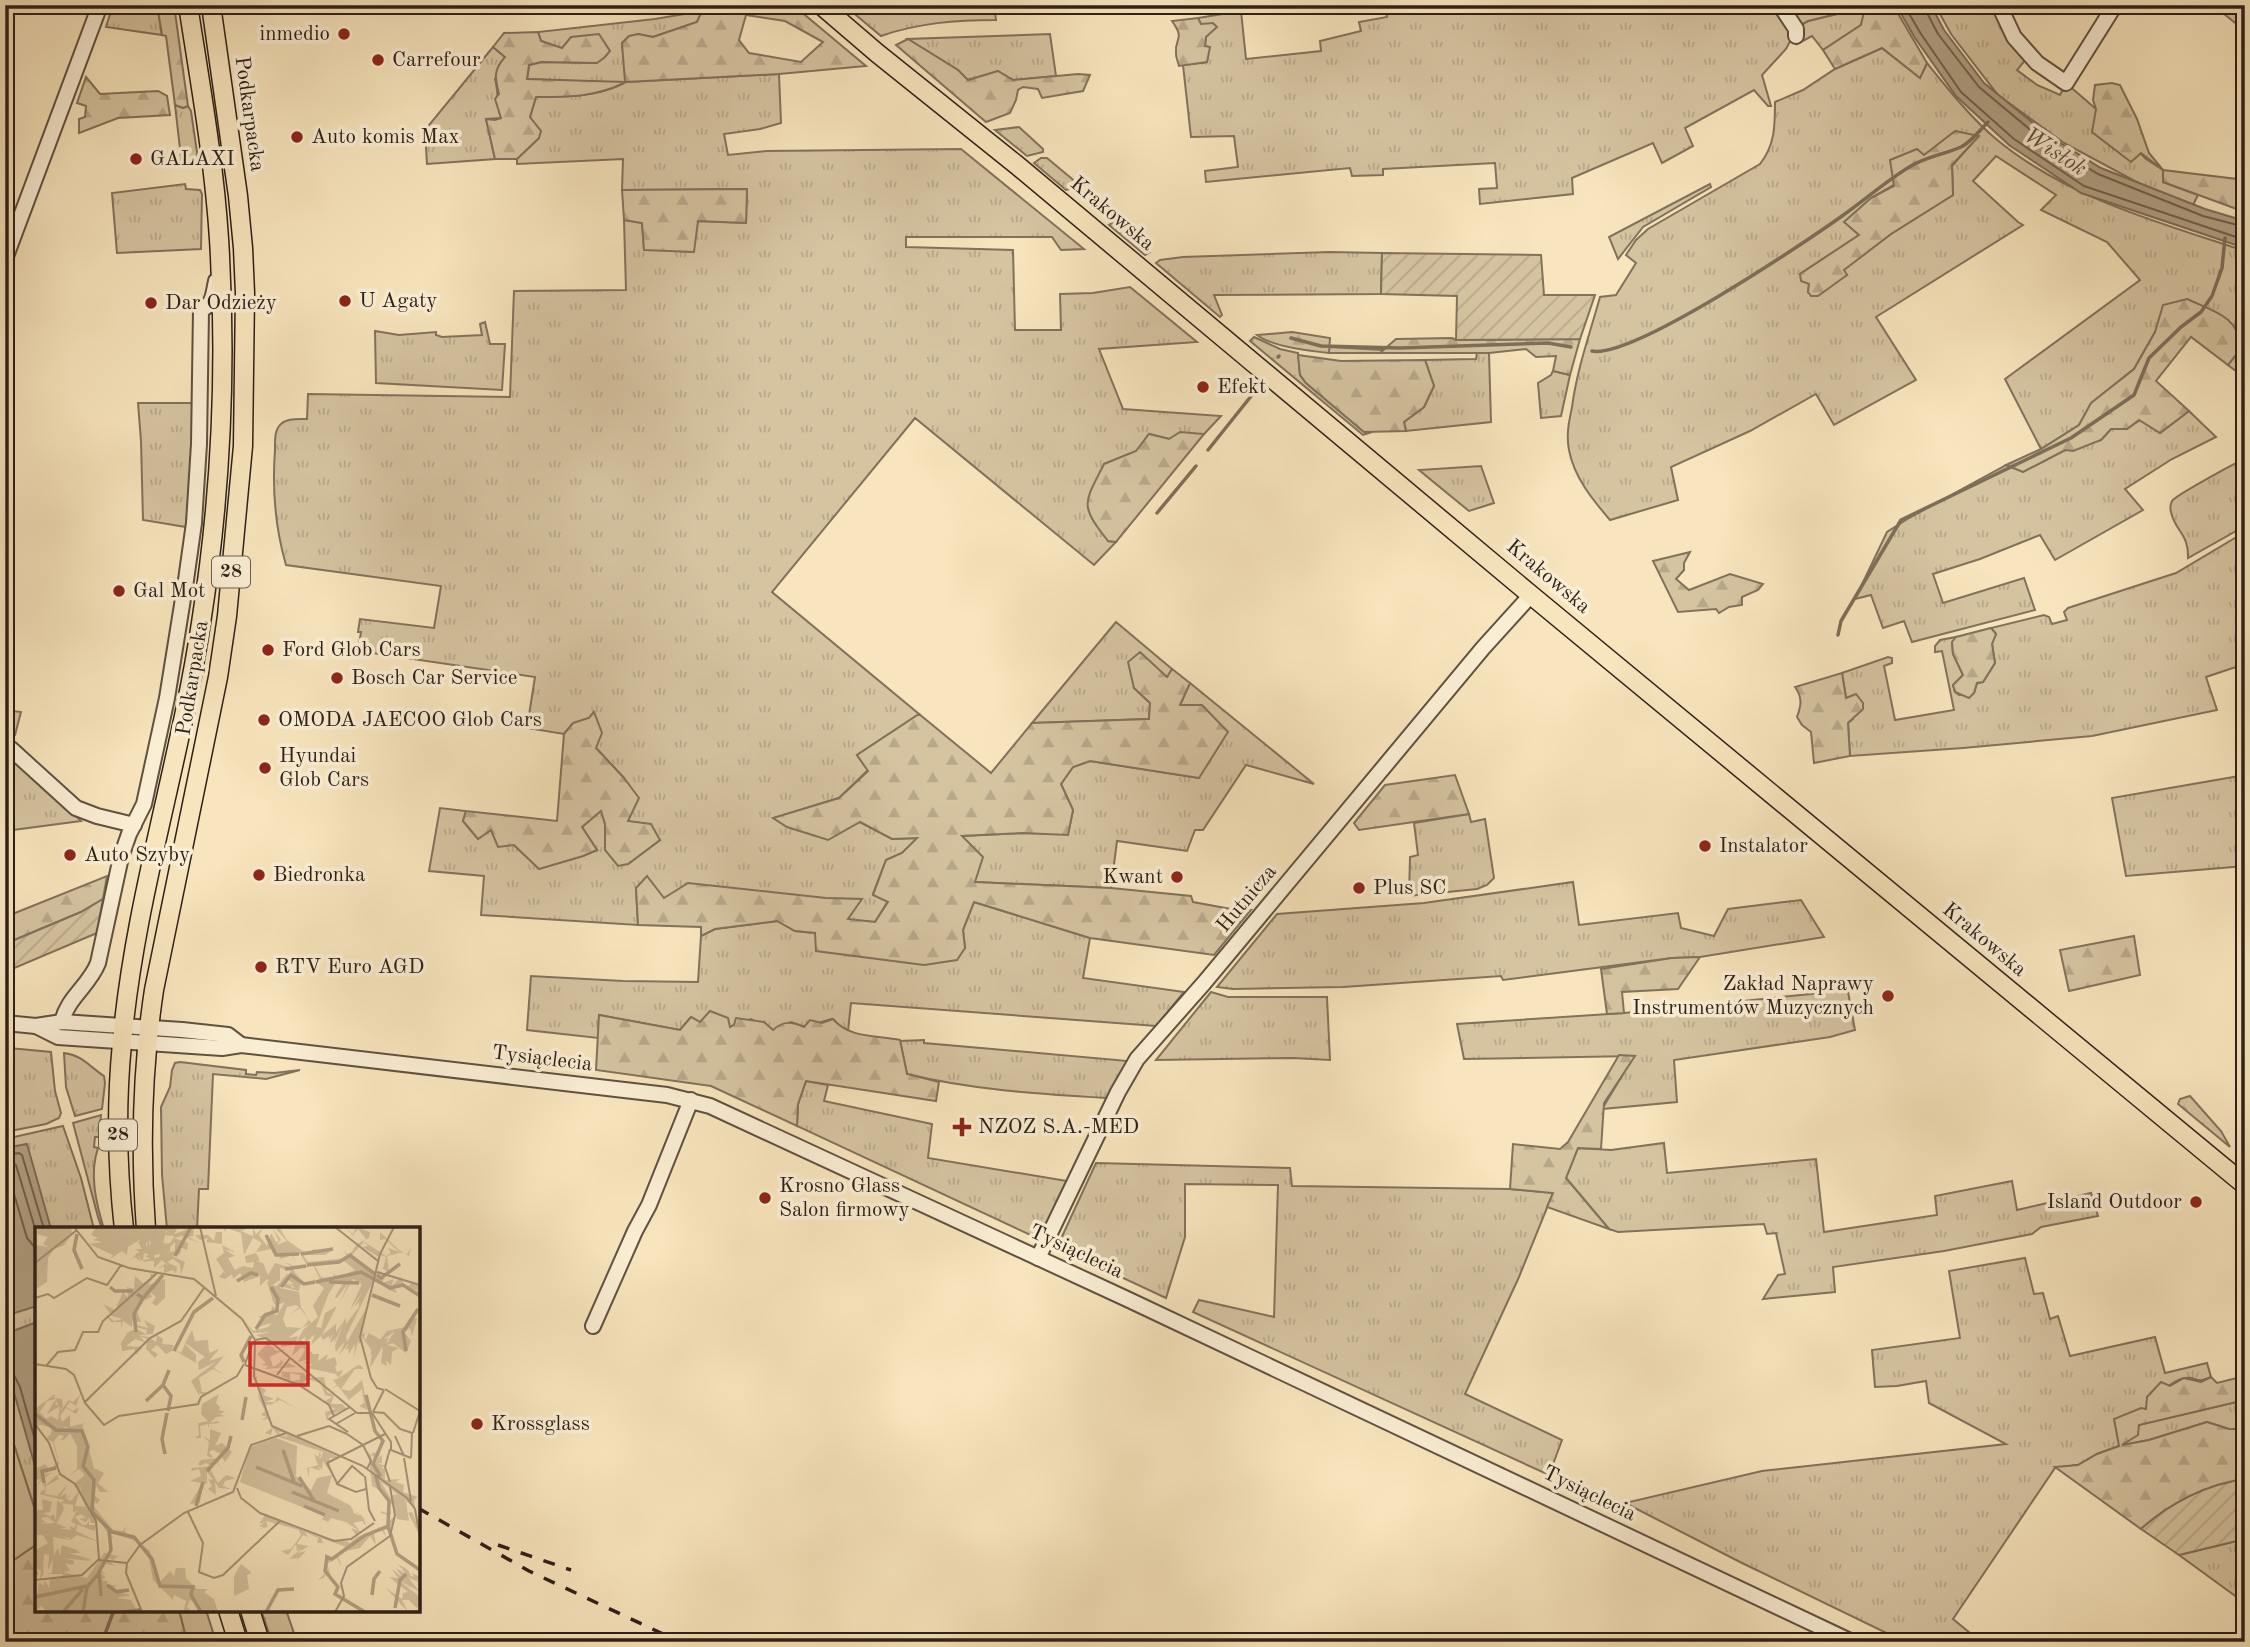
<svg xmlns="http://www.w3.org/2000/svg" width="2250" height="1647" font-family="'Old Standard TT',serif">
	<defs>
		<pattern id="grass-tufts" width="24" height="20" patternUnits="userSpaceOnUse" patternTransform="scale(1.75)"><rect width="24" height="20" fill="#d6c4a1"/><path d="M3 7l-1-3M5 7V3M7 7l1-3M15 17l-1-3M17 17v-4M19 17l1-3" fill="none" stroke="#b8a88a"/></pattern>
		<pattern id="forest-firs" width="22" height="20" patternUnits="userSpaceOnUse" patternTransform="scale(1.75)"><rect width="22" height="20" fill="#d6c4a1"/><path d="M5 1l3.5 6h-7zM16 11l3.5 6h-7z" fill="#b8a88a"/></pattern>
		<pattern id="garden-furrows" width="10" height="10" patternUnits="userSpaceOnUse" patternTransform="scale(1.75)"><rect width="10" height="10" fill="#d6c4a1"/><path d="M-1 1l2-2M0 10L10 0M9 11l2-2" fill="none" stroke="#b8a88a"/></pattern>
	</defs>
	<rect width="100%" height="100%" fill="#f8e5bd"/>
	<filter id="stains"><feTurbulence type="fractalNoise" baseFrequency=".00286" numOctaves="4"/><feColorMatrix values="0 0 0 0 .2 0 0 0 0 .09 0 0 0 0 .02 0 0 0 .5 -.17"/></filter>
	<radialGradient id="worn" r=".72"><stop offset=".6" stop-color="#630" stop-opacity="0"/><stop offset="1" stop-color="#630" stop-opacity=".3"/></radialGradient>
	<!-- grass -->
	<g fill="url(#grass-tufts)" stroke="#82725c" stroke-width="2" fill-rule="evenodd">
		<polygon points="113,5 157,5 162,35 106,27"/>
		<path d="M 844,5 L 994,5 L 996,20 C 956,20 918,23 881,36 Z"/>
		<polygon points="1385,5 1779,5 1794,34 1786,49 1762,75 1771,106 1768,106 1754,90 1685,128 1693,146 1662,163 1653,143 1572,178 1573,194 1480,204 1479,189 1497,188 1495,163 1383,169 1383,175 1352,176 1350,168 1206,182 1205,171 1238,167 1234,136 1191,137 1183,65 1207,62 1209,47 1205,46 1206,37 1198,18 1241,11 1246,59 1321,51 1320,41 1361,31 1359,22 1387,17"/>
		<polygon points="1935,5 1997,5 2027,58 2017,70 2037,85 2060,95 2066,83 2096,109 2146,159 2163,170 2163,182 2198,195 2193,205 2159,194 2064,143 1998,95 1951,34"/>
		<polygon points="1866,7 1861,25 1823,50 1812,36 1797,44 1797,27 1808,21"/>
		<path d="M 702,11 L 697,22 L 653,37 L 638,34 L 622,43 L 626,82 L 779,74 L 781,123 L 760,129 L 724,134 L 728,155 L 766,151 L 961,149 L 1084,249 L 1061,250 L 1052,237 L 906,237 L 906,247 L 1013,250 L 1015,330 L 1061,330 L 1060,294 L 1093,293 L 1130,287 L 1197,342 L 1099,349 L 1123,409 L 1221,416 L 1204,434 L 1169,439 L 1149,434 L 1137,451 L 1104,464 L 1108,541 L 1116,542 L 1094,565 L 915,418 L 772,592 L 919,714 L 857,755 L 868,770 L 839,798 L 774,818 L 860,822 L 892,839 L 918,838 L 902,853 L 886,860 L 873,894 L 888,901 L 875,922 L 847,920 L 861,899 L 664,898 L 636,888 L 638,925 L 481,915 L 484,876 L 429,871 L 440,808 L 466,811 L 463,821 L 478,839 L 491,830 L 514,845 L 539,869 L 583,856 L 597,850 L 582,827 L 601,810 L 605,824 L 605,850 L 628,864 L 660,840 L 627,821 L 624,778 L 596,748 L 593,713 L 589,718 L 573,723 L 564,734 L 527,728 L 535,677 L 358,651 L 361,632 L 358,632 L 360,619 L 434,628 L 441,586 L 286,565 C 275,527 272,490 275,450 C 275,442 274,430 281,424 C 287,418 299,419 307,419 L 308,394 L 510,397 L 514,291 L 626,290 L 624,220 L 642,223 L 644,249 L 693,252 L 698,221 L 746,223 L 747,189 L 622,190 L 623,159 L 517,164 L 517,159 L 539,138 L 530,117 L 536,97 C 567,97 596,97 624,83 L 527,79 L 529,65 L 541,62 L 597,63 L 541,41 L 538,32 L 655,19 Z"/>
		<polygon points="1050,34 1056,76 1013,80 998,71 968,80 958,70 908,39"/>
		<path d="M 493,47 L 505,57 L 495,79 C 499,93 496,104 501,118 L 486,119 L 495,159 L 427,164 L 425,130 Z"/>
		<path d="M 1882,48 L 1920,78 L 1927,63 C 1948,89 1970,117 1996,139 C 2067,198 2158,222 2245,251 L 2245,378 L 2228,365 L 2241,348 L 2240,336 L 2155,332 L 2134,369 L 2092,403 L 2079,425 L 2041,449 L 2005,379 L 2140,280 L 2107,242 L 2041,210 L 2056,195 L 1996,156 L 1973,181 L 2018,222 L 2023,225 L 1876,317 L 1916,380 L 1834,425 L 1816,394 L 1750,431 L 1671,467 L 1678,500 L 1610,520 C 1592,499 1574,477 1569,450 C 1566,434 1569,422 1572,407 C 1577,369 1590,333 1600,297 L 1616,295 L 1636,263 L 1626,255 L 1636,240 L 1648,229 L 1760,164 C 1775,145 1775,126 1775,102 L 1803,90 L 1835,69 ZM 1978,136 L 1952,166 L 1953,195 L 1891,234 L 1843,270 L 1847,275 L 1808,292 L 1809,284 L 1800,274 L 1859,235 L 1845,222 L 1871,198 Z"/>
		<polygon points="175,105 183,108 188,106 191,111 198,159 193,165 182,166"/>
		<polygon points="1019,127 1043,149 1043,152 1027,156 995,130"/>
		<polygon points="1041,158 1047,158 1077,183 1088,183 1086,185 1066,190 1034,163"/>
		<polygon points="185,184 186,189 200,190 202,194 201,249 117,253 112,193"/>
		<polygon points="1710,184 1711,187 1643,227 1618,259 1609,237"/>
		<polygon points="1329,252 1382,253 1381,294 1214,295 1222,315 1220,317 1156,263 1160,260 1183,257"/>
		<polygon points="485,322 490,344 505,344 502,390 376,383 375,331 399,335 436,332 436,335 442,337 482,335 480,324"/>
		<polygon points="1254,337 1280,349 1298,353 1300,375 1306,383 1364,432 1372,432 1363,435 1250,341"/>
		<polygon points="1329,347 1384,350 1380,353 1329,353"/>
		<polygon points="1477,353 1489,353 1491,422 1406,431 1404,422 1424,407 1434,386 1425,360 1476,359"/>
		<polygon points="1553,371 1570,375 1561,416 1541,418 1538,383 1551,375"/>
		<polygon points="138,403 195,403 186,527 143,520 141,441"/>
		<polygon points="2189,411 2216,437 2172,459 2125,489 2143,510 2055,560 2040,535 1980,559 1933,574 1943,603 2024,578 2035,610 1912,642 1904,621 1883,628 1871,595 1855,599 1887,532 1909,518 2006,465 2023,472 2065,450 2101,440 2111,429 2127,429 2140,420 2160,433"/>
		<path d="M 2245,458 L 2245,526 L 2188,558 C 2189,534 2175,531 2171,512 C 2170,508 2170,505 2172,501 C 2177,494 2233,465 2245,458 Z"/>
		<polygon points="1481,466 1494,503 1469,511 1419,470"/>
		<polygon points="2245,532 2245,664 2206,677 2217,710 2092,736 1963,748 1850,756 1848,723 1853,719 1846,698 1842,673 1888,657 1892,658 1892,663 1884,666 1895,720 1954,710 1942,651 1935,652 1935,646 1940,640 1956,637 1952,643 1953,654 1963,675 1953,685 1955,692 1959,695 1974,693 1977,683 1983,682 1995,663 1992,644 1996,634 1991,628 2044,615 2049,617 2052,624 2067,620 2064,612 2068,608 2176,573"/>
		<polygon points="1116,622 1172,669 1167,678 1134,688 1150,703 1149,719 1032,723"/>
		<polygon points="1190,683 1314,784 1246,765 1203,830 1195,830 1187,851 1117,841 1111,888 975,882 961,836 1023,833 1068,834 1073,810 1061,784 1073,767 1090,761 1199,778 1180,705"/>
		<polygon points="5,710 21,712 15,735 9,742 5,742"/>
		<polygon points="5,753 34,774 81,821 13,830 5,834"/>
		<polygon points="2245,775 2245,866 2126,876 2112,798"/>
		<polygon points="1469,814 1471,822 1485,819 1494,878 1487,885 1477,889 1409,896 1410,857 1418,855 1414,823"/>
		<polygon points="1573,882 1579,925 1678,913 1681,928 1714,936 1728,909 1801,900 1824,937 1700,957 1672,958 1503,980 1501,976 1343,987 1233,989 1217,987 1277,914 1424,903"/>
		<polygon points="974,902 1090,938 1083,978 1184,992 1156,1026 851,1003 848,1031 838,1025 832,1019 805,1027 791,1022 773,1031 751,1019 730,1027 700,1022 691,1017 680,1030 599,1015 598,1038 527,1030 531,976 623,981 698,982 701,936 715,929 778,921 795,931 816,933 816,951 965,948 963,930"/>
		<polygon points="1847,986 1855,1030 1830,1037 1674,1060 1677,1102 1602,1109 1634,1056 1464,1059 1457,1024 1624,1013 1821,993"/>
		<polygon points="1211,992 1228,997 1327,997 1330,1060 1293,1058 1156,1060"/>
		<path d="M 924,1040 L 924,1043 L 1128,1061 L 1107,1098 C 1040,1094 972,1090 907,1074 L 900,1041 Z"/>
		<polygon points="9,1048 51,1052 55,1091 61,1113 59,1118 46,1124 5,1132 5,1052"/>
		<path d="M 64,1053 C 82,1055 90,1067 104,1076 L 105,1083 L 102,1109 L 75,1116 L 66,1087 Z"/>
		<polygon points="180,1062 246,1070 246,1074 256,1075 257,1072 274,1073 300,1070 266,1079 213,1074 208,1189 199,1189 197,1229 167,1229 162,1175 161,1107 170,1087 172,1070 175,1063"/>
		<polygon points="806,1081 828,1085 824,1101 932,1124 928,1158 1067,1181 1041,1237 1039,1239 797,1126 798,1104"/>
		<path d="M 101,1115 L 99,1137 L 95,1137 L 94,1147 L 98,1148 C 89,1174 96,1203 104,1229 L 102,1229 L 98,1217 L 73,1123 Z"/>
		<polygon points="63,1126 81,1178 94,1229 37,1229 37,1516 5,1417 5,1139"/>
		<polygon points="1664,1143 1667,1173 1816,1159 1824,1232 1937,1215 1935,1196 2012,1181 2017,1210 2091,1193 2098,1216 2041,1227 2032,1234 1944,1251 1833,1267 1835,1292 1763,1299 1778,1275 1785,1274 1776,1233 1767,1234 1764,1224 1618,1232 1609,1229 1566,1178 1578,1148 1611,1150"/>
		<polygon points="1096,1163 1290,1168 1292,1186 1510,1189 1553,1193 1519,1277 1465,1394 1562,1440 1549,1475 1193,1312 1199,1300 1274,1317 1278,1185 1185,1184 1185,1237 1166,1298 1059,1248 1059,1243"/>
		<path d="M 2025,1258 L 2034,1294 L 2043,1293 L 2050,1319 L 2058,1316 L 2070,1356 L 2155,1337 L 2165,1373 L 2207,1363 L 2211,1377 C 2194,1385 2198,1376 2185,1378 C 2166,1381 2146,1410 2138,1425 L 2245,1400 L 2245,1429 L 2229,1429 L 2207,1422 L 2149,1440 L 2119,1446 L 2097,1454 L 2078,1465 L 2055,1468 L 1953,1619 L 1981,1642 L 1905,1642 L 1740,1562 L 1625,1503 L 1762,1471 L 2006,1444 L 1929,1403 L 1926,1381 L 1897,1386 L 1875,1387 L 1872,1350 L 1960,1338 L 1949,1271 Z"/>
		<polygon points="2245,1539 2245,1603 2179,1555"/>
		<polygon points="179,1610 206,1610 216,1642 187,1642"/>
		<polygon points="261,1610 286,1610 297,1642 272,1642"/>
	</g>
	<!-- forest -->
	<g fill="url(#forest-firs)" stroke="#82725c" stroke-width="2" fill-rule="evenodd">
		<polygon points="157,5 174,5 188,106 183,108 175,105 166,36 162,35"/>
		<path d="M 748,5 L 793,5 L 866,66 L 779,74 L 626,82 C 597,97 569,97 536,97 L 530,117 L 541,131 L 539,138 L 517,159 L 495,159 L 486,119 L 495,120 L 501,118 L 495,99 L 499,94 C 495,78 493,70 505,57 L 493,47 L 504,33 L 538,32 L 541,41 L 562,48 L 571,37 L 599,34 L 610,51 L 605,57 L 597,63 L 541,62 L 529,65 L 527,79 L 625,82 L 622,43 L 629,36 L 638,34 L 653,37 L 697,22 L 702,11 ZM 746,15 L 785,21 L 823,42 L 801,62 L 749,53 L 739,40 Z"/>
		<polygon points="1790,5 1893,5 1927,63 1920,78 1882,48 1835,69 1823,50 1861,25 1865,7 1808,21 1797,27 1788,9"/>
		<polygon points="2213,5 2245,5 2245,31"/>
		<path d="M 1198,18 L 1201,24 L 1213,23 L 1217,27 L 1206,37 L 1205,46 L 1210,47 L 1207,62 L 1179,66 C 1178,62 1176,58 1176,54 C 1174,37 1186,41 1172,21 Z"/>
		<polygon points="908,39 958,70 968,80 998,71 1013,80 1078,74 1090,75 1083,91 1042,98 1038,89 1023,87 1018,90 1016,100 1010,113 986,122 896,45"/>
		<polygon points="86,77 100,94 158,91 167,96 170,115 118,118 79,133 79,119 85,117 86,106 77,103"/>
		<polygon points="2112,83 2120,85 2137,119 2149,153 2163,170 2245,180 2245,212 2163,182 2163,170 2141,153 2131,162 2092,132 2096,109 2093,100 2095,85"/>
		<polygon points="1955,131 1979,136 1952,165 1953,195 1891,234 1844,270 1847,275 1818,296 1811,296 1808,292 1809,284 1801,281 1800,274 1859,235 1844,222 1871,198 1894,186 1890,160 1917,149 1924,155"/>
		<polygon points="747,189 746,223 698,221 694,252 644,250 642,223 624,220 622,190"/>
		<polygon points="1127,220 1150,252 1145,255 1109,225 1114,222"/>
		<path d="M 2187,299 C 2213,311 2239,316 2241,348 L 2228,365 L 2191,337 L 2156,381 L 2189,411 L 2160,433 L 2139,420 L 2127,429 L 2111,429 L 2101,440 L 2073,451 L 2065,450 L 2023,472 L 2006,465 L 2041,449 L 2079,425 L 2091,403 L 2134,369 L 2155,332 L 2163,305 Z"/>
		<path d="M 1292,332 L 1330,338 L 1329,353 C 1309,351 1272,347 1257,335 Z"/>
		<polygon points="1452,338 1456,340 1580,339 1570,375 1553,371 1556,356 1536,357 1526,349 1489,353 1380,353 1396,339"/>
		<polygon points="1298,355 1341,361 1425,360 1434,386 1424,407 1404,422 1406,431 1364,432 1306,383 1300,375"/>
		<path d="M 1180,432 L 1204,434 L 1116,542 L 1108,541 C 1079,504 1084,504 1104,464 L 1136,451 L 1149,434 L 1169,439 Z"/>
		<polygon points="1690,552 1684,563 1684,570 1676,579 1689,590 1730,574 1763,584 1758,590 1742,597 1742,605 1729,607 1719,613 1716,609 1678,612 1653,561"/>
		<polygon points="1991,628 1996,634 1992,644 1995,663 1983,682 1977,683 1974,693 1969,698 1955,692 1953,685 1963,675 1953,654 1952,642 1956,637"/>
		<polygon points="1140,652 1167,677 1172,669 1190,683 1180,705 1202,705 1228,732 1199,778 1090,761 1073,767 1061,784 1073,810 1068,835 1023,833 962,836 983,857 975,882 1111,888 1191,896 1193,902 1231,909 1251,910 1214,955 1090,938 974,902 963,930 965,948 957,960 924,965 816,951 815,933 795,931 777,921 715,929 701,936 701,927 638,925 636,888 647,876 664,898 688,883 826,898 862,899 848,919 875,922 888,902 873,895 886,860 902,853 917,838 892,839 860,822 828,840 787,827 773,818 839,798 868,771 857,755 919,714 991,773 1032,723 1149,719 1150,703 1134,688 1128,662"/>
		<path d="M 1842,673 L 1846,698 L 1856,694 L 1863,703 L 1863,709 L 1848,723 L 1850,756 L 1814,763 L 1811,732 L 1802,725 L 1797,717 C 1801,706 1803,698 1795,687 Z"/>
		<polygon points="594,712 602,733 596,748 624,778 639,798 628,821 651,824 660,840 628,864 618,866 605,850 605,824 601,811 582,827 597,850 583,856 539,869 514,845 498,847 491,830 478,839 463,821 466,811 557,821 564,734 573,723 589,718"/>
		<polygon points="1455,775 1469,814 1359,830 1354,823 1385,785"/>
		<polygon points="107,876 103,899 81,912 5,944 5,917"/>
		<polygon points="2134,936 2140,975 2069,991 2060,950"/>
		<polygon points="1700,957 1678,989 1622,992 1624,1013 1607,1014 1601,969 1672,958"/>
		<path d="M 710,1011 L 728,1018 L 730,1027 L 734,1025 L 736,1018 L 764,1022 L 773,1030 C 784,1020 792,1022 804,1027 L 810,1020 L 822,1023 L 833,1019 C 850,1039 877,1035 900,1040 L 907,1074 L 939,1082 L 936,1101 L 806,1081 L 798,1104 L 797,1126 L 711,1086 L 596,1070 L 599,1015 L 680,1030 L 691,1017 L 700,1022 Z"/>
		<polygon points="1619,1055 1635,1056 1604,1103 1601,1149 1578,1148 1566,1178 1609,1229 1547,1207 1553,1193 1510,1189 1513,1144 1560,1149 1568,1142"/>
		<polygon points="2190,1096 2221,1131 2230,1147 2178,1104 2180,1099"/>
		<path d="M 2245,1376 L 2245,1400 L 2139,1425 L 2138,1435 L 2122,1445 L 2149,1440 L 2207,1422 L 2229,1429 L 2245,1429 L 2245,1479 C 2207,1484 2170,1503 2141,1529 L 2055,1467 L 2078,1465 L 2097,1454 L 2119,1446 L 2114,1419 L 2141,1408 L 2146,1409 L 2147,1397 L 2161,1382 L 2170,1386 L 2184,1378 L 2201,1382 L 2211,1377 L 2217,1383 Z"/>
		<polygon points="37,1544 37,1610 179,1610 187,1642 5,1642 5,1566"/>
	</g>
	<!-- park -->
	<polygon fill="#d6c4a1" stroke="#82725c" stroke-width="2" points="5,1417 37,1516 37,1544 5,1566"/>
	<!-- garden -->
	<g fill="url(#garden-furrows)" stroke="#82725c" stroke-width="2">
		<polygon points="1382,253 1541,255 1544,295 1595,295 1580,339 1456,340 1457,296 1381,294"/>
		<polygon points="103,899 97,933 5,972 5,944 81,912"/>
		<path d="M 2245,1479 L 2245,1539 L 2179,1555 L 2141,1529 C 2170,1503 2207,1484 2245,1479 Z"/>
	</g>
	<!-- water -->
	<g fill="#b3a285" stroke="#7e6e59" stroke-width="2">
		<polygon points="1896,5 1931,5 1944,30 1984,83 2049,136 2101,168 2205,209 2245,221 2245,248 2081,193 2009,145 1956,96 1915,38"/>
		<polygon points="27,1144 51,1229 37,1229 37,1306 5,1316 5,1148"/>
		<polygon points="37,1322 37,1473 13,1389 5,1370 7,1356 5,1352 5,1334"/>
	</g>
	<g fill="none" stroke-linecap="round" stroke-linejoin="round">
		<!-- shore -->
		<g stroke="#70614e" stroke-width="2">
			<polyline points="1904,5 1921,34 1961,92 2014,139 2084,186 2245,240"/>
			<polyline points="1925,5 1926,11 1938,34 1979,87 2045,142 2098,174 2203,216 2245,227"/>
			<polyline points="5,1155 19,1153 22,1155 44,1229"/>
			<polyline points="5,1164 13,1163 16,1165 37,1235"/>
			<polyline points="5,1174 9,1177 27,1238 37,1250"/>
			<polyline points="5,1371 13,1373 20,1387 37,1447"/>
		</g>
		<!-- stream -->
		<g stroke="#7e6e59" stroke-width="3.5">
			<polyline points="1291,338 1321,346 1400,348 1548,343 1571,347"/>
			<path d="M 1592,351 C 1632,359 1803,244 1842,216 C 1865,200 1887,180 1911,166 C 1926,157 1945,154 1961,147 C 1971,142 1980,130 1988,122"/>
			<polyline points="1278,357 1279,356"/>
			<polyline points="1208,450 1252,395"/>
			<polyline points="1157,513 1196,466"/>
			<polyline points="1838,635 1841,621 1901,520 2071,438 2134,395 2149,358 2181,327 2201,312 2212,296 2222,268 2225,238"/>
			<polyline points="102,1642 114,1610"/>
		</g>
		<!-- minor casing -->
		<g stroke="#605141" stroke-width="18">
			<g id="minor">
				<polyline points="1780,5 1796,29 1796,36"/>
				<polyline points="1999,5 2014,37 2037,63 2066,83 2115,5"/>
				<polyline points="5,259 100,5"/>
				<polyline points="5,748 11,749 76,808 97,816 134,825"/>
				<path d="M 62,1022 C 67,998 89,986 98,963 L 121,857 L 129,834 L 144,804 L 167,698 L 186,580 L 194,523 L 199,444 L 201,310 C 214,304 213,294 216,281"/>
				<polyline points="5,1023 36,1026 62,1022 182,1030 228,1035 241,1045"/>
				<polyline points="36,1026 58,1037 222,1048 241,1045 667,1095 710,1106 1127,1299 1852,1642"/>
				<polyline points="1038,1258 1118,1092 1137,1059 1204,983 1483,648 1531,595"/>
				<polyline points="593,1326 635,1231 649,1205 691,1100"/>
			</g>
		</g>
		<!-- major casing -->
		<g stroke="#2e2018" stroke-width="21">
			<g id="major">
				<polyline points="821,5 877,53 1018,166 1531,595 2245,1185"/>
				<path d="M 124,1229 C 117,1167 116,1105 122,1043 C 134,902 180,763 201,623 C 221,496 227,367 219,239 C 214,160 200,83 188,5"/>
				<path d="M 146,1229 C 140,1149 142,1070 154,990 L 218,677 L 227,616 L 243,446 L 245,293 L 243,248 L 238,196 L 211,5"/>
				<polyline points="228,1610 238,1642"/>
				<polyline points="250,1610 260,1642"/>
			</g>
		</g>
		<!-- minor -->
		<use href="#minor" stroke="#faeed4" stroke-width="14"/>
		<!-- major -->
		<use href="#major" stroke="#f8e5bd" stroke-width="18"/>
		<!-- rail -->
		<g stroke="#2e2018" stroke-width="3.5" stroke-dasharray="12 12" stroke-linecap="butt">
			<polyline points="418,1508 529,1571 680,1642"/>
			<polyline points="498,1545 571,1570"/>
		</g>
	</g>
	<!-- markers -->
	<g fill="#8f2418" stroke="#faeed4" stroke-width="2.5">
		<circle cx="344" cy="34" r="7"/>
		<circle cx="378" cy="60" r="7"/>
		<circle cx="297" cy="137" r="7"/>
		<circle cx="136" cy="159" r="7"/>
		<circle cx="345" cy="301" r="7"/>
		<circle cx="151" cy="303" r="7"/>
		<circle cx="1203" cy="387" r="7"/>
		<circle cx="119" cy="591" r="7"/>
		<circle cx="268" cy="650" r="7"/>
		<circle cx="337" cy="678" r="7"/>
		<circle cx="264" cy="720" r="7"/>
		<circle cx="265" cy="768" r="7"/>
		<circle cx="1705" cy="846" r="7"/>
		<circle cx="70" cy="855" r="7"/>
		<circle cx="259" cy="875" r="7"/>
		<circle cx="1177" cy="877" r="7"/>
		<circle cx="1359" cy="888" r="7"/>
		<circle cx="261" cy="967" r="7"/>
		<circle cx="1888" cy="996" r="7"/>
		<path d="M958.5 1116.5h7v7h7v7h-7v7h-7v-7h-7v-7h7z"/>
		<circle cx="765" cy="1198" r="7"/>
		<circle cx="2196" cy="1202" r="7"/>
		<circle cx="477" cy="1424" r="7"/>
	</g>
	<g text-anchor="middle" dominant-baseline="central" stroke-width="7" stroke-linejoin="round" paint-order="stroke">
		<!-- shield labels -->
		<g fill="#faeed4" stroke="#6b5e50" stroke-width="2">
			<rect x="212" y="556.5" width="38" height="31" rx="5"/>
			<rect x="99" y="1119.5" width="38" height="31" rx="5"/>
		</g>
		<g font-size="19" font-weight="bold" fill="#2e2018">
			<text x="231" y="572">28</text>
			<text x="118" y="1135">28</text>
		</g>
		<!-- poi labels -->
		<g font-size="21" fill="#2e2018" stroke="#faeed4" text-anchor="start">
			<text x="330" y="34" text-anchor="end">inmedio</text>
			<text x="392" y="60">Carrefour</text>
			<text x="311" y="137">Auto komis Max</text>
			<text x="150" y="159">GALAXI</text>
			<text x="359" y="301">U Agaty</text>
			<text x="165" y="303">Dar Odzieży</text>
			<text x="1217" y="387">Efekt</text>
			<text x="133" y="591">Gal Mot</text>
			<text x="282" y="650">Ford Glob Cars</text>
			<text x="351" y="678">Bosch Car Service</text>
			<text x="278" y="720">OMODA JAECOO Glob Cars</text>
			<text x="279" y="756">Hyundai<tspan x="279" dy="24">Glob Cars</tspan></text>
			<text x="1719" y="846">Instalator</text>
			<text x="84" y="855">Auto Szyby</text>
			<text x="273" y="875">Biedronka</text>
			<text x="1163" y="877" text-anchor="end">Kwant</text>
			<text x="1373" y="888">Plus SC</text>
			<text x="275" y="967">RTV Euro AGD</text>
			<text x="1874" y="984" text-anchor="end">Zakład Naprawy<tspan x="1874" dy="24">Instrumentów Muzycznych</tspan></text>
			<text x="978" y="1127">NZOZ S.A.-MED</text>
			<text x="779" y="1186">Krosno Glass<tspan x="779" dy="24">Salon firmowy</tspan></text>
			<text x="2182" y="1202" text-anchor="end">Island Outdoor</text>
			<text x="491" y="1424">Krossglass</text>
		</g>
		<!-- street labels -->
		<g font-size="21" fill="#2e2018" stroke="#faeed4">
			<text transform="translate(249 114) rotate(82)">Podkarpacka</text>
			<text transform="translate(1112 214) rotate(40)">Krakowska</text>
			<text transform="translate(1548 577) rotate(40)">Krakowska</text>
			<text transform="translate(193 678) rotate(-81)">Podkarpacka</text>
			<text transform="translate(1247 899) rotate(-50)">Hutnicza</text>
			<text transform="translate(1984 940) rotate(40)">Krakowska</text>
			<text transform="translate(542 1059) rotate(7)">Tysiąclecia</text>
			<text transform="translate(1076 1252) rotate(25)">Tysiąclecia</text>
			<text transform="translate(1589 1494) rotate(26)">Tysiąclecia</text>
		</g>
		<!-- water labels -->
		<g font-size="23" font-style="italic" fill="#5d4e3e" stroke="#faeed4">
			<text transform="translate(2055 152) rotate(33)">Wisłok</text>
		</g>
	</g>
	<!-- overview -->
	<g transform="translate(35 1227)">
		<rect width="385" height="385" fill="#f8e5bd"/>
		<path d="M 114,0 L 119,1 L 123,11 L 128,10 L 114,14 L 116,32 L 124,30 L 129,14 L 132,26 L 140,24 L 140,15 L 132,23 L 139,9 L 129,8 L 136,0 L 142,2 L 139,7 L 159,0 L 158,9 L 153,10 L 167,17 L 147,9 L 139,11 L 153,16 L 152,23 L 145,20 L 146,24 L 143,30 L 144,25 L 137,29 L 150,35 L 146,48 L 145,37 L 138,32 L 132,35 L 142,40 L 141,47 L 138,43 L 129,46 L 129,39 L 121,43 L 130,37 L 134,40 L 127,33 L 119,41 L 119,33 L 110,35 L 103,31 L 109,25 L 108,33 L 116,32 L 110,24 L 113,15 L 106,18 L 107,3 ZM 187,0 L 216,0 L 206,4 L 218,9 L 218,1 L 221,7 L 228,1 L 224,8 L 232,19 L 236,6 L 241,15 L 244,14 L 237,0 L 246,13 L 241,18 L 252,14 L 241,2 L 244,0 L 252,13 L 272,27 L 279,22 L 283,25 L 279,19 L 284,25 L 299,22 L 290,28 L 268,28 L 273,35 L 313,31 L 309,24 L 314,29 L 322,17 L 331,12 L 323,2 L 318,8 L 323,14 L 310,0 L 318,7 L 321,0 L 335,5 L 334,11 L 328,14 L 351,29 L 356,26 L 353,21 L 364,25 L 350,12 L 345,13 L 345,5 L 365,24 L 366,24 L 372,27 L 376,21 L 374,29 L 368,25 L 352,29 L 354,45 L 348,42 L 351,30 L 345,28 L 343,40 L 344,30 L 327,20 L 333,19 L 329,15 L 316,29 L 341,47 L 345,43 L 344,50 L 351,47 L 347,56 L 359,52 L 356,60 L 365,50 L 372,61 L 376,56 L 384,58 L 385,64 L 373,61 L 385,65 L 385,69 L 368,59 L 359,61 L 362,66 L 354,63 L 339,52 L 311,109 L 312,115 L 332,80 L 325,117 L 322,113 L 314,127 L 313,117 L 304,128 L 310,114 L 301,125 L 300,119 L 309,94 L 299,117 L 300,111 L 296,116 L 295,115 L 300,106 L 295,115 L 298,106 L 294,113 L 294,109 L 288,113 L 286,109 L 276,118 L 280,107 L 271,115 L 270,110 L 266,113 L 278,127 L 284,127 L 283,134 L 293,127 L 291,133 L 300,130 L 302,137 L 306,132 L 300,140 L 302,145 L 308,143 L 304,151 L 323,138 L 326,139 L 329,142 L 320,142 L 306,162 L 315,164 L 327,153 L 333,183 L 324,179 L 329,176 L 327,162 L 314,173 L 303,159 L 310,155 L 297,162 L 302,158 L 298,153 L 304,151 L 301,147 L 273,141 L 277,137 L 269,136 L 275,132 L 263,135 L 270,123 L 267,120 L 257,129 L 260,118 L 246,120 L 246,114 L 242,118 L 221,108 L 235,105 L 218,106 L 209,93 L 218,104 L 233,100 L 237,96 L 223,100 L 228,92 L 223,90 L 236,85 L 237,79 L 242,82 L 237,87 L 242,88 L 250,75 L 242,78 L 239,77 L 234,58 L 237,57 L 232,52 L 225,59 L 225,49 L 209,55 L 205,46 L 198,52 L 197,47 L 190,52 L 184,50 L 189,44 L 181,32 L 189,26 L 187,17 L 171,15 L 173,11 L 165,13 L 160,8 L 173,8 L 179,14 L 181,5 L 187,5 L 187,18 L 200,25 L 189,22 L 200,29 L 193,31 L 200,43 L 208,39 L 218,41 L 219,35 L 211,36 L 210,29 L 221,26 L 225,34 L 221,34 L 228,36 L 233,48 L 240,36 L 257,41 L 267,56 L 263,62 L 251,56 L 259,58 L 252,51 L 256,44 L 245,41 L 245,53 L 237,58 L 244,60 L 238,66 L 245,68 L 241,64 L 245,61 L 264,65 L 266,80 L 276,96 L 267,101 L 274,93 L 265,81 L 255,87 L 264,80 L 261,78 L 252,80 L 248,92 L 251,100 L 266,101 L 253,111 L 263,109 L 261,115 L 264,117 L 263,112 L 269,102 L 283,90 L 278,79 L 289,61 L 281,55 L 285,52 L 277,36 L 273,40 L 260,42 L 250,35 L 263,41 L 272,38 L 265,27 L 258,28 L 260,35 L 257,28 L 246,32 L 237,22 L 221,25 L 227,16 L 218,11 L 209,28 L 206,6 L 191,1 L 191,5 ZM 308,33 L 320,43 L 303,51 L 298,46 L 301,53 L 286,50 L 279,37 L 303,37 ZM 318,52 L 327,57 L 315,83 L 328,64 L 319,80 L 324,75 L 324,80 L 311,97 L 311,91 L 301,105 L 301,97 L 287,108 L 302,79 L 290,86 L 286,101 L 281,100 L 294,66 L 300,57 L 308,56 L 300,70 L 302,71 L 314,55 L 305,75 ZM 115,47 L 121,47 L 113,58 L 130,52 L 130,71 L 121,79 L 117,76 L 121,70 L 114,64 L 117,70 L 105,75 L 111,78 L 105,76 L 101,82 L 106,95 L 100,95 L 101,99 L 102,98 L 113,101 L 109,93 L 120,99 L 118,107 L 103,108 L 113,110 L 121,115 L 122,108 L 128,112 L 127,117 L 139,118 L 137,122 L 146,126 L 150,117 L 161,128 L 161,136 L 139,123 L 131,127 L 122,118 L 116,123 L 123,127 L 120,131 L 111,122 L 112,112 L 105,109 L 111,116 L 100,112 L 91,119 L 108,120 L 101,128 L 99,122 L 87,124 L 86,116 L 93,105 L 101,102 L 111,107 L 112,103 L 101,100 L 97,94 L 97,100 L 88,94 L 86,102 L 86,95 L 76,95 L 70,87 L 79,94 L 88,92 L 77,89 L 68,77 L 80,83 L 88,65 L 93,71 L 92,60 L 99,62 L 100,49 L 109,57 L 116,53 ZM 157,103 L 160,114 L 173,113 L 174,126 L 184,122 L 174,134 L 189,129 L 179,141 L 188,147 L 178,142 L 164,151 L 167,165 L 172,165 L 168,169 L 164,165 L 165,170 L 156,154 L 181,135 L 164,143 L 163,135 L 170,130 L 150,116 ZM 334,106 L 346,113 L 354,111 L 350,117 L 355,113 L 358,116 L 352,118 L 364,121 L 357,125 L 356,138 L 351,133 L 352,139 L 346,136 L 348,120 L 335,128 L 337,120 L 331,112 ZM 233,116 L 242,124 L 251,122 L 235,130 L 238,140 L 246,135 L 244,131 L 249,136 L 243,141 L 253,136 L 262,140 L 229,142 L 234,139 L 226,138 L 231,136 L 222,127 ZM 220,143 L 223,158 L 231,163 L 228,168 L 239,172 L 229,175 L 240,175 L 242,170 L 263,182 L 245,173 L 235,178 L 234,177 L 230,179 L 238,200 L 249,205 L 243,205 L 247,209 L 248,208 L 252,210 L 251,206 L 306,231 L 294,231 L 296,246 L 288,234 L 287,242 L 283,240 L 286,244 L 274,240 L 274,250 L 272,241 L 283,238 L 279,227 L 283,230 L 285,224 L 286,229 L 283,231 L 286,231 L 288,225 L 244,210 L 238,201 L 236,208 L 230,206 L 238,200 L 233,192 L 225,193 L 232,190 L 226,188 L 230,184 L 224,172 L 223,165 L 229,179 L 221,152 ZM 236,144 L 269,146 L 272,151 L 289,150 L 292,165 L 299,168 L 296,177 L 307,177 L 312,182 L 294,188 L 292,194 L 290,185 L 300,182 L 288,175 L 297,170 L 290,168 L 286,156 L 272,152 L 266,158 L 257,154 L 265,153 L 265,148 L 255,146 L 255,153 L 246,149 L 248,146 ZM 184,167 L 181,176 L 185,180 L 187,175 L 184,183 L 190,185 L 184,187 L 190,189 L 181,190 L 175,196 L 182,194 L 185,196 L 174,197 L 174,202 L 173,197 L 165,199 L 166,211 L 160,211 L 164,208 L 163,196 L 173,194 L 166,187 L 167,177 ZM 45,168 L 41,179 L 35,175 L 31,180 L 38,184 L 44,180 L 41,187 L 31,181 L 25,189 L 27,195 L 35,188 L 35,200 L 21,200 L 13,194 L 3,199 L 0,195 L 0,190 L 4,196 L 16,189 L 23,193 L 25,179 L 12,187 L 18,176 L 22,172 L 22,173 L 20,178 L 25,178 L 26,183 L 34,173 L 38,175 ZM 175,202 L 186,206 L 180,219 L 187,216 L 197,225 L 190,235 L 186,229 L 181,233 L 187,243 L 181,235 L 175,241 L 180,251 L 183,256 L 191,248 L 201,251 L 190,254 L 188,259 L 196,262 L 184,261 L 180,255 L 181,268 L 173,262 L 177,259 L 173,252 L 178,253 L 172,245 L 172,256 L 167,258 L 173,267 L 167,259 L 165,276 L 155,277 L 167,256 L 155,254 L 166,249 L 164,242 L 156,244 L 157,241 L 176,239 L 171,236 L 178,232 L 165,239 L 163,237 L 166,233 L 183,231 L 186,227 L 178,223 L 174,225 L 178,231 L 172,229 L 174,215 L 168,209 L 175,213 ZM 14,208 L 18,211 L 24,237 L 21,242 L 6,248 L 17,246 L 9,251 L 11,258 L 22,248 L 24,252 L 11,259 L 10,267 L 22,269 L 33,257 L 25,270 L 31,266 L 31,272 L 37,264 L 32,272 L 36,274 L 44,264 L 40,256 L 49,249 L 40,279 L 51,280 L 56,288 L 51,295 L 44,292 L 51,291 L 46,287 L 40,290 L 47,298 L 51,298 L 54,294 L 54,298 L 61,298 L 59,304 L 36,295 L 42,283 L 38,286 L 38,278 L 27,276 L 29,282 L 22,296 L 13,290 L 6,291 L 14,300 L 37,303 L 36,309 L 27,309 L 35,313 L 18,310 L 19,328 L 23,321 L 25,329 L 27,318 L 42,323 L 45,326 L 34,326 L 55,332 L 54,334 L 29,331 L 39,334 L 38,338 L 30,336 L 35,344 L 28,345 L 52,351 L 69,326 L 83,329 L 78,333 L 69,329 L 79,338 L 69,337 L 66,344 L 71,347 L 65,346 L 71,350 L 66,353 L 73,354 L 71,360 L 77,358 L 82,359 L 76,361 L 80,363 L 93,361 L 83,365 L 96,368 L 81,371 L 96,373 L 102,383 L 11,385 L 7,379 L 0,384 L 4,355 L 9,359 L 10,353 L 14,361 L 15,351 L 25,352 L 28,347 L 12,347 L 17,346 L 18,332 L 13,343 L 14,328 L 9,327 L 8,348 L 5,352 L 6,344 L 1,341 L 4,347 L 0,350 L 1,323 L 13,316 L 7,307 L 12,308 L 14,302 L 26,305 L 10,301 L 3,304 L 2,298 L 11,298 L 4,293 L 5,284 L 0,294 L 2,283 L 8,283 L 7,272 L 17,275 L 15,285 L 8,286 L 21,292 L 22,274 L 26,276 L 29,273 L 4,267 L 10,262 L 7,253 L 0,261 L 6,252 L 0,253 L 0,242 L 10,237 L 15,243 L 23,235 L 18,215 L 11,212 ZM 241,211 L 262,219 L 261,249 L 276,263 L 282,251 L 297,248 L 292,266 L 316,279 L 319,286 L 326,289 L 319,283 L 326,288 L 335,298 L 328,291 L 332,300 L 327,294 L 318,296 L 325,304 L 321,308 L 316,301 L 324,304 L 311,295 L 296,291 L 293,295 L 287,292 L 289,289 L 205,255 L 215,220 ZM 333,224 L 335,228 L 339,225 L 345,227 L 341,231 L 336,228 L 338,238 L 340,239 L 339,237 L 341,235 L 344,230 L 347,228 L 347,236 L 343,236 L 350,239 L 346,241 L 350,242 L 350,253 L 365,252 L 361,255 L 369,258 L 368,265 L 383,270 L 379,273 L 383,305 L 373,286 L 377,285 L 381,295 L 380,281 L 341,251 L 345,263 L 337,259 ZM 230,288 L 284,310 L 314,315 L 314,321 L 286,311 L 288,316 L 282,316 L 283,311 L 270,305 L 273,310 L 268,308 L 262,317 L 274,319 L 262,326 L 271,324 L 260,335 L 263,331 L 254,332 L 267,321 L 262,324 L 261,317 L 253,328 L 246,324 L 256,322 L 266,308 L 264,303 L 231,294 L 233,300 L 224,302 L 229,300 L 224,299 L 230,295 L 224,297 ZM 363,337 L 373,343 L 376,349 L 379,350 L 377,346 L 383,349 L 384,350 L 383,355 L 373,350 L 385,365 L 365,354 L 385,370 L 385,381 L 381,380 L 385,385 L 374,373 L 367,373 L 373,385 L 351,361 L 367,372 L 368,366 L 373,365 L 354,350 L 363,351 L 357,342 L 367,350 L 361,341 L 371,347 Z" fill="#d6c4a1" fill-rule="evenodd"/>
		<path d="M 3,0 L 35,0 L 38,6 L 29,18 L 33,17 L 19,22 L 13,31 L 12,55 L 1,62 L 0,18 L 14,20 L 8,17 L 13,10 L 2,7 ZM 61,0 L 114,0 L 106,3 L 111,6 L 106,18 L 111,15 L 111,23 L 115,7 L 113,25 L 103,30 L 106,35 L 100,30 L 96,33 L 102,26 L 105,25 L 100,22 L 107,22 L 103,15 L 106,12 L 93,20 L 92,28 L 87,24 L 75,32 L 78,28 L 54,17 L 67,15 L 58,13 L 63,11 L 56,8 ZM 115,0 L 136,0 L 137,4 L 131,4 L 128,17 L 135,16 L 135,25 L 119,28 L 120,35 L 110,29 L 114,28 L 117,5 L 123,11 ZM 252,47 L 261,47 L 269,56 L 280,54 L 278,49 L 281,54 L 287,50 L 284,53 L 292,54 L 291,49 L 296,54 L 269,57 L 255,48 L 251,56 L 258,61 L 265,58 L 264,64 L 245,59 L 244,74 L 237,66 L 241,74 L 238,74 L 232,55 L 236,53 L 238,64 ZM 379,90 L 382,92 L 377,109 L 375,101 L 369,105 L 376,114 L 371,126 L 354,113 L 360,104 L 340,119 L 352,104 L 370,100 ZM 322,103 L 326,108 L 330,105 L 329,111 L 343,123 L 349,117 L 335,141 L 337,124 L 325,107 L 319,130 L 320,117 L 310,123 ZM 20,167 L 19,171 L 27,172 L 28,180 L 25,182 L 21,172 L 12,174 L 5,185 L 12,193 L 5,197 L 13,193 L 30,201 L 51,196 L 47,198 L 59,241 L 69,246 L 63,256 L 73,265 L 65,265 L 61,259 L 60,269 L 65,273 L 62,277 L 57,272 L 56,276 L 78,303 L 88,304 L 91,299 L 90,305 L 115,324 L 125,355 L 135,344 L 139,349 L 141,341 L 150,341 L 151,351 L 162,362 L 173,362 L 169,365 L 179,372 L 183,385 L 163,385 L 161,377 L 155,380 L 161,377 L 155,373 L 152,380 L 157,385 L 149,383 L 151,374 L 139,368 L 138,373 L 118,353 L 114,332 L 101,314 L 73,305 L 78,310 L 77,312 L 63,292 L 57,290 L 61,296 L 56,296 L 45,265 L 49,247 L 44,242 L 34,249 L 42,242 L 42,219 L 35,206 L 30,212 L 25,214 L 29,209 L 24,208 L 19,214 L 14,213 L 17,201 L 0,196 L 0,182 ZM 339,249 L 346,255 L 358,275 L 353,282 L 356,285 L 354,294 L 360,289 L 355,302 L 349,303 L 351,310 L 347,304 L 339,306 L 341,318 L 335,309 L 325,321 L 306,325 L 303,330 L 306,337 L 306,339 L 302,331 L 292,337 L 299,358 L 292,345 L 289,351 L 283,353 L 290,346 L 290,327 L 297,331 L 322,310 L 344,301 L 341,297 L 347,303 L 352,298 L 353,288 L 346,286 L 346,284 L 353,287 L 353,274 ZM 1,282 L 2,288 L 6,284 L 7,297 L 20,296 L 14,290 L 19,287 L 21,296 L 32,301 L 24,301 L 36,305 L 35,299 L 39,301 L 43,294 L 41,304 L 64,315 L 42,308 L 35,313 L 34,311 L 27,309 L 23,305 L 14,302 L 21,307 L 2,308 ZM 206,337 L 217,346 L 212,348 L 214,362 L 199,369 L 199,349 Z" fill="#d6c4a1"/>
		<path d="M 364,267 L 371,275 L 374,294 L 362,292 L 357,268 Z" fill="#d6c4a1"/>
		<path fill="none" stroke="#b3a285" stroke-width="3.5" d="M 42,7 L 39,23 L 47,42M 231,8 L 241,28 L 264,27M 266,27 L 298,22M 140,29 L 156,0M 316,29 L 340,47M 272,38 L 304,35 L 317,27M 250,42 L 271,39M 342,48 L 346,51 L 365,37M 202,54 L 216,46 L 223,48M 281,55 L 326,45 L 355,61 L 368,58 L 385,69M 294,55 L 324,56M 75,60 L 80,64 L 98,64M 246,60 L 256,48 L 269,57 L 280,55M 337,68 L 365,79M 109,70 L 128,48M 221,102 L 230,88 L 242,84 L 243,72 L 236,60M 101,105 L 99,87 L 108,71 L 102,67M 139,124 L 159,85 L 178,71M 371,124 L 368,105 L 383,82M 209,135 L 206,128 L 216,109M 111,174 L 128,158M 133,184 L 136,169 L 128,158 L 134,143M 0,187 L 21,203 L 47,204 L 53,220 L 48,239 L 59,253 L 57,285 L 77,305 L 99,310 L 117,332 L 125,359 L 158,360 L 156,368 L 166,385M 207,193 L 211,170M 248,223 L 259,255M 130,227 L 127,212 L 132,186M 221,240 L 267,259M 172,244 L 193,221 L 196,209M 264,250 L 280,275M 9,256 L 7,244 L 21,241M 257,265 L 304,284M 161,279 L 168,255M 269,279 L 290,288M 353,299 L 362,327 L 385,343M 72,358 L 82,365 L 94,363M 337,368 L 339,352 L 345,344M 66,369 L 64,345 L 76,323 L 74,303M 0,370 L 52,359M 360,381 L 365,353 L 371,347M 28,385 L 48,362M 48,385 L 52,360 L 64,346M 231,385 L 243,363 L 259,362M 330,385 L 300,367 L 303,360 L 290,344 L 292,330 L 297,332 L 329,309 L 353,299 L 354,274 L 344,261 L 341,250 L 345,248 L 338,237 L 348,214 L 340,204 L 331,168"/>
		<path fill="none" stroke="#a7967b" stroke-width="2" d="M 39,0 L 63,30 L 94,41 L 159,52 L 207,92 L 220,113 L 219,149 L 237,199 L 328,239 L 372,271 L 380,282 L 385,310M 165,0 L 181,69M 300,0 L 343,34M 0,36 L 42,3M 342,45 L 385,58M 0,71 L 13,67 L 19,71 L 52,51 L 72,58 L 86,38M 220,113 L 231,111 L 322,186 L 337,186M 0,137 L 31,142 L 39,148 L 50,176 L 69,198 L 84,189 L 164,177M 210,137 L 218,115M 210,138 L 264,158 L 294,178 L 299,189M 11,139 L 23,125 L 40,123 L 48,105 L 63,105 L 68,94 L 122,46M 242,148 L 255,131M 350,162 L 385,184M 349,163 L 342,161 L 336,151 L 325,110 L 345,27 L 359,0M 50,175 L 115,111 L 146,94 L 169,61M 163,177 L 166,170 L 202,149 L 209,137M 338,185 L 349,163M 338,185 L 349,186 L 365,202 L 377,206M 337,186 L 356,215 L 356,223 L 376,231M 0,197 L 14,216 L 25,247 L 40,257 L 61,294 L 64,332M 301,197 L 320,186M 313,205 L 294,192 L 315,180M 378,206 L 385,184M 312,207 L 328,218 L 336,234 L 332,242M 262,209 L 294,199 L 312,207M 360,209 L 369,229M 369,231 L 376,274M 376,231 L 377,206M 292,236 L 350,207M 292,236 L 302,256M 329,249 L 317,239 L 302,257 L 321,265 L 331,262M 330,249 L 334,283 L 340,294M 355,255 L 350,240 L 355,222M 202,261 L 206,271 L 225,286 L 299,314 L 316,312 L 339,296M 153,285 L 168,316 L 164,345 L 179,351 L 188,348 L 246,293M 64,333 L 92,336M 0,353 L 47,348 L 64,332M 84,385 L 106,382M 107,385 L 91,346 L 92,336 L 105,318 L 149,286 L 198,265 L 216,218 L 251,206M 300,385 L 309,369 L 306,356 L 312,340 L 355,309 L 360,288 L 355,260"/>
		<path fill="#d62828" fill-opacity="0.15" stroke="#d62828" stroke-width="3.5" d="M 215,116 L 273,116 L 273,158 L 215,158 Z"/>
		<rect width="385" height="385" fill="none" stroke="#2e2018" stroke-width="3.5"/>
	</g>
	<!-- margin -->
	<rect width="2250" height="1647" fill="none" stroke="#f8e5bd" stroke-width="28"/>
	<rect x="7" y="7" width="2236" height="1633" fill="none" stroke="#2e2018" stroke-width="3.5"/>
	<rect x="14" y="14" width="2222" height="1619" fill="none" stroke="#2e2018" stroke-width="2"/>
	<rect width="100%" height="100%" filter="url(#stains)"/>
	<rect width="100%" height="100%" fill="url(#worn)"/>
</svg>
